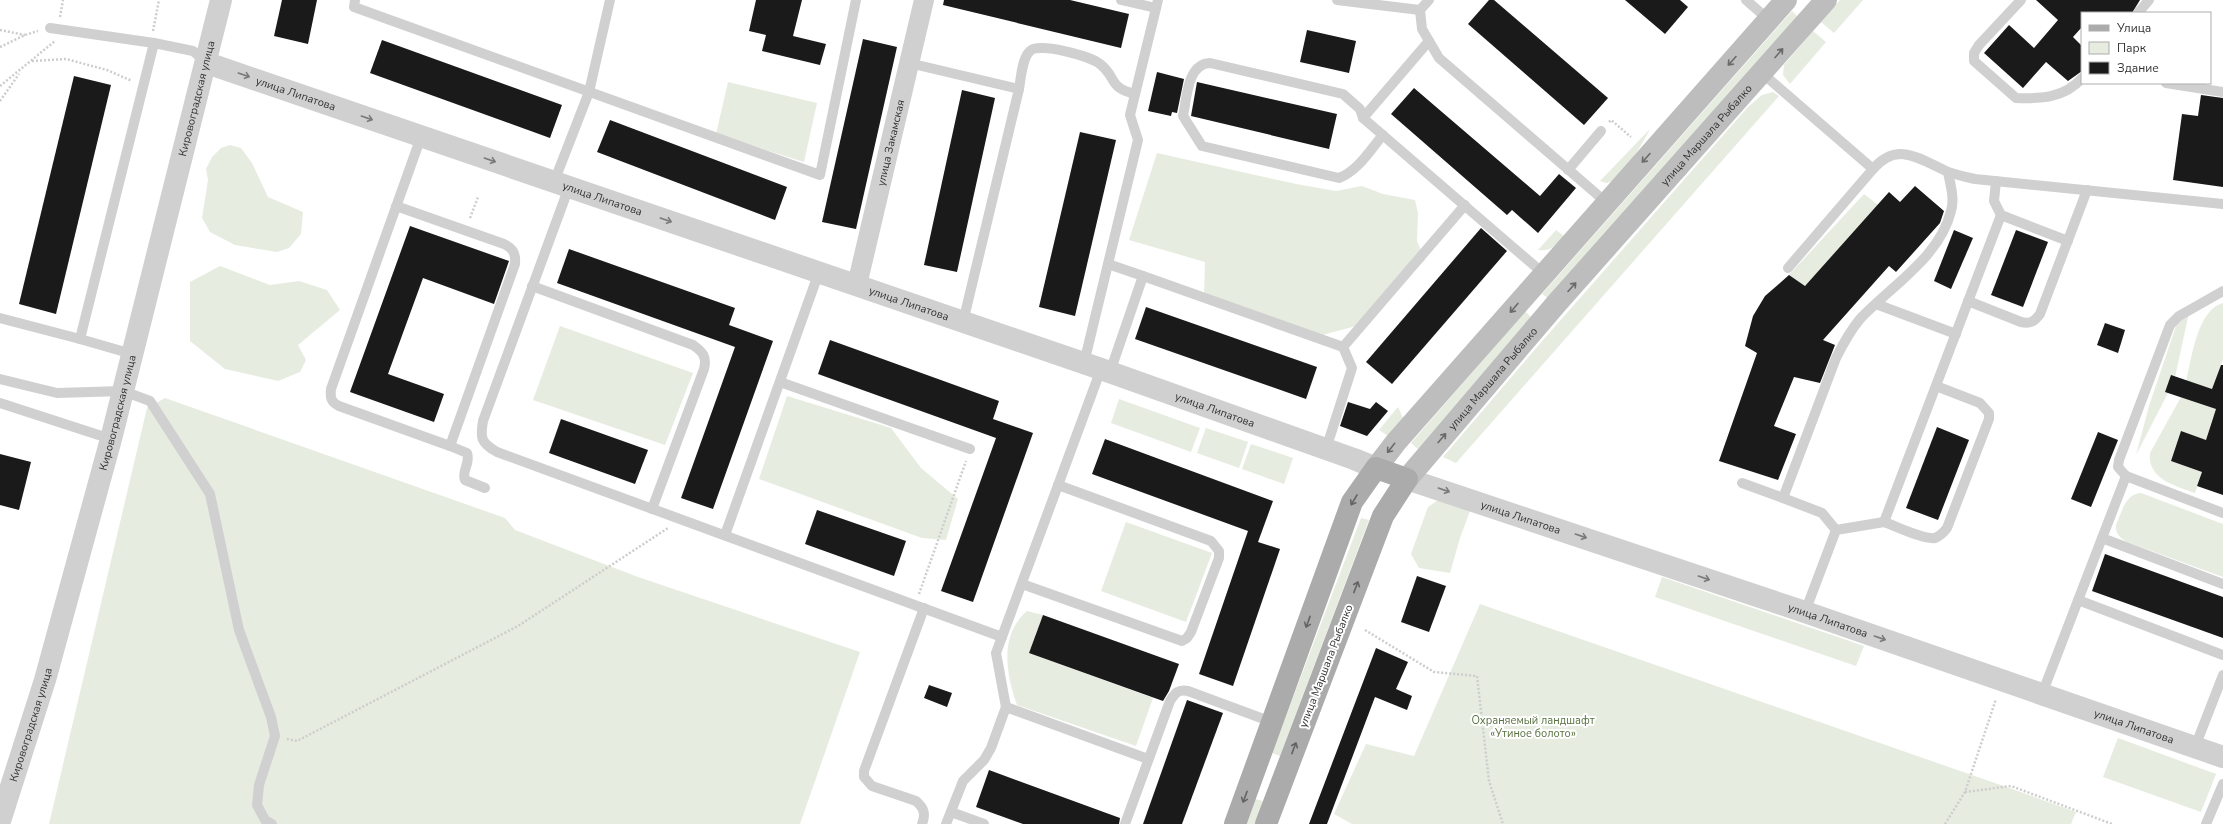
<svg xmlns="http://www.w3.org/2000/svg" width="2223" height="824" font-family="'Nunito Sans',sans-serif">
	<rect width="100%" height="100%" fill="#fff"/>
	<!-- green -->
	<g fill="#e6ecdf">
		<polygon points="1840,0 1863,0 1834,33 1821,22"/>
		<polygon points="1792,11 1798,17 1549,299 1542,294"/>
		<polygon points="1813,31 1826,42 1790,84 1783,75 1784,65"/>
		<polygon points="728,82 817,103 804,162 716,134"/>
		<polygon points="1773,92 1779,96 1456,463 1443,457 1544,339 1748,107 1762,95"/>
		<path d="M 1650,129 C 1643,142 1622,181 1606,183 L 1600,181 Z"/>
		<polygon points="230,145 241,148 252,163 268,197 303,212 301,234 289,248 277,252 235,245 210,232 202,218 208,180 206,169 212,157 221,148"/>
		<polygon points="1157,153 1296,184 1336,191 1362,186 1383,194 1415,200 1418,213 1417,241 1425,260 1356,326 1315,337 1204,296 1205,262 1129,240"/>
		<polygon points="1864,194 1878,205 1805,286 1789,275"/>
		<path d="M 1556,230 L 1564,236 C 1556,245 1551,252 1538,250 Z"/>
		<polygon points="220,266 270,285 299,281 327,290 340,310 298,345 306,360 300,372 278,381 225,369 190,341 190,282"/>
		<path d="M 2223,303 L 2223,359 L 2212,389 L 2186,381 C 2192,358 2197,310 2223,303 Z"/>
		<polygon points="1525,311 1531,317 1418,449 1411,443"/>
		<polygon points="2189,313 2175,377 2171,376 2165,392 2168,393 2136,455 2149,406 2176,326"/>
		<polygon points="560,326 693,373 665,445 533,400"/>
		<polygon points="787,396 891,428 921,468 958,499 946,540 922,538 759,479"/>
		<path d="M 2181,397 L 2223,411 L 2213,417 L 2206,440 L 2181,432 L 2171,461 L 2202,472 L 2195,493 C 2176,486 2147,479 2150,453 Z"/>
		<polygon points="165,398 505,518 515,530 638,577 860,652 800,824 49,824 147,408"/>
		<polygon points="1119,399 1200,428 1191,452 1111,423"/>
		<polygon points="1398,407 1403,418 1388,436 1379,430"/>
		<polygon points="1206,428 1248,442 1239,468 1197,453"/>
		<polygon points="1251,444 1293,458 1284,484 1242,469"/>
		<path d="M 2141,493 L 2223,524 L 2223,577 L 2127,542 C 2120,538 2115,533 2116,525 C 2122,512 2125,494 2141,493 Z"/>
		<polygon points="1438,500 1470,511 1460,538 1450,573 1419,568 1411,554 1428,507"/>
		<polygon points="1361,518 1369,520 1280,756 1272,753"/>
		<polygon points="1126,522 1212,553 1186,622 1101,591"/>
		<polygon points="1662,577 1864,646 1856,666 1655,597"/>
		<polygon points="1480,604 2015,790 2076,812 2071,824 1352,824 1334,814 1366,744 1414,756"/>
		<path d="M 1027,611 L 1043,615 L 1029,653 L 1153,698 L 1136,746 L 1017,705 C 1006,674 999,635 1027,611 Z"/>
		<polygon points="2118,738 2216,774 2201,812 2103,777"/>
		<polygon points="1255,799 1263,801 1256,824 1246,824"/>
	</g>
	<!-- building -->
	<g fill="#1a1a1a">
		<polygon points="282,0 317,0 308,44 274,36"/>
		<polygon points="756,0 802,0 793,36 826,44 820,65 762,51 766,35 749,31"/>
		<polygon points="944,0 1070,0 1129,14 1121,48 943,5"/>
		<polygon points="1489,0 1494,0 1608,98 1584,125 1468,24"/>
		<polygon points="1625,0 1680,0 1688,7 1665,34"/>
		<polygon points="2036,0 2140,0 2132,13 2082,13 2082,27 2073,37 2082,46 2082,71 2068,81 2046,62 2023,88 1984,53 2009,25 2034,48 2058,20"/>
		<polygon points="1307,30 1356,41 1349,73 1300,62"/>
		<polygon points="863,39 897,47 856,229 822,222"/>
		<polygon points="382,40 562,105 550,138 370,73"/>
		<polygon points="1157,72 1184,79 1177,113 1172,112 1171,116 1148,111"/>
		<polygon points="74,76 111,85 56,314 19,304"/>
		<polygon points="1197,82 1337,114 1329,149 1191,116"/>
		<polygon points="1414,88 1540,196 1559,174 1576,188 1538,233 1512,210 1507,215 1391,114"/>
		<polygon points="962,90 995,98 957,272 924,265"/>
		<polygon points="2201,95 2223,98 2223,187 2173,180 2182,114 2198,116"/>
		<polygon points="610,120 787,187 775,220 597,152"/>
		<polygon points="1080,132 1116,140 1075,316 1039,307"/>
		<polygon points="1915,186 1944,211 1940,223 1896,272 1889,266 1823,340 1835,345 1820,383 1794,377 1774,426 1796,434 1778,480 1719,461 1757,353 1745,346 1753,316 1765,296 1789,275 1805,286 1889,192 1900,202"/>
		<polygon points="410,226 509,261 494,304 423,278 388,374 444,394 434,422 350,392"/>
		<polygon points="1481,228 1507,251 1392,384 1366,362"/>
		<polygon points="1954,230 1973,238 1951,289 1934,281"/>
		<polygon points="2016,230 2048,242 2023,307 1991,295"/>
		<polygon points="569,249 735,308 729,325 773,341 713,509 681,498 735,347 557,283"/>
		<polygon points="1146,307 1317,367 1306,399 1135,339"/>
		<polygon points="2105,323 2125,330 2118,353 2097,345"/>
		<polygon points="830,340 999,401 993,419 1033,433 973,602 941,591 996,438 818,374"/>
		<polygon points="2221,365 2223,365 2223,495 2197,486 2202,472 2171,461 2181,431 2206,440 2216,409 2165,392 2171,375 2212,389"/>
		<polygon points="1348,402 1370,409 1376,402 1388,411 1367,436 1340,426"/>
		<polygon points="561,419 648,450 635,484 549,453"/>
		<polygon points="1937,427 1969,440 1938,520 1906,508"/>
		<polygon points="2098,432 2118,440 2091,507 2071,499"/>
		<polygon points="1105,439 1273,501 1258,542 1280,549 1233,686 1199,674 1248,531 1092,474"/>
		<polygon points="0,454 31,462 19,510 0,505"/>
		<polygon points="817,510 906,541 894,576 805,544"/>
		<polygon points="2105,554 2223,597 2223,638 2092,591"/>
		<polygon points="1417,576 1446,586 1429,632 1401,622"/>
		<polygon points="1043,615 1179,664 1169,691 1163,701 1029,653"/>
		<polygon points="1376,648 1408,662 1396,689 1412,696 1407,710 1375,697 1327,824 1309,824"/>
		<polygon points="929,685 952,693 947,707 924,698"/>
		<polygon points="1187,700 1223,713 1182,824 1143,824"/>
		<polygon points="989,770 1120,818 1119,824 1023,824 976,807"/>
	</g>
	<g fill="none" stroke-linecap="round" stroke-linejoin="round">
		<!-- path -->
		<g stroke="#cdcdcd" stroke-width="2.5" stroke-dasharray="2 2" stroke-linecap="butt">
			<polyline points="60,17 63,0"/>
			<polyline points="0,30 25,35"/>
			<polyline points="153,31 159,0"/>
			<polyline points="0,47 25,35 38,31"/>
			<polyline points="32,61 66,59 107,70 132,81"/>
			<polyline points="0,86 55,41"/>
			<polyline points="0,101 19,74"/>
			<polyline points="1609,122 1611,120 1631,137"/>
			<polyline points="470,218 478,197"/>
			<polyline points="919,594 966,461"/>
			<polyline points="1365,630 1434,672 1477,676 1489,781 1503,824"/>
			<polyline points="287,739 297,741 518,626 668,528"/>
			<polyline points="1965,792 2011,786 2112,824"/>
			<polyline points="1945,824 1965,792 1996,699"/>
		</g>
		<!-- service -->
		<g stroke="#d0d0d0" stroke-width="10">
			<polyline points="355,0 354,7 820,175 856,0"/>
			<polyline points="1121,0 1156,8"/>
			<polyline points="1337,0 1420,10 1429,0"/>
			<polyline points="1746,0 1769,20"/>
			<path d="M 2021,0 L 1979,45 L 1974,53 L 1974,61 L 2016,98 C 2040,99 2065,98 2082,78"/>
			<polyline points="1420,10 1422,29 1439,58 1607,203"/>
			<polyline points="2138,13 2149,0"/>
			<polyline points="50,28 154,43 193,51 207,63"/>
			<polyline points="1429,41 1363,118 1544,274"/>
			<polyline points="909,63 1019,89 963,322"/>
			<polyline points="1762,73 1873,169 1788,268"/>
			<polyline points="2166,83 2223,92"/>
			<path d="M 1019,89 C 1021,78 1022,58 1030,51 C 1039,42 1090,56 1100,64 C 1117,77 1108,88 1135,94"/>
			<path d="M 1363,118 L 1360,109 L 1343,94 L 1210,63 C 1187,64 1187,98 1183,116 L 1202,146 L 1339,178 C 1358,171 1370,150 1383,135"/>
			<path d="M 1873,169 C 1898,140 1921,160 1948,172 C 1957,175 1966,177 1975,179 L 2223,204"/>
			<polyline points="1568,170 1601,131"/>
			<polyline points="1996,181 1994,201 2001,215"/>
			<polyline points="554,182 589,92 610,0"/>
			<path d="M 569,187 L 483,421 C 480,438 481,443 497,452 L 1002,637"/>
			<path d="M 396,206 L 504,244 C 513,249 516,253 515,264 L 450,446 L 339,406 C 331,402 330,398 331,389 L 421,137"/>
			<polyline points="1108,264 1143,276"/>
			<path d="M 532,286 L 693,345 C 703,352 707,357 704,369 L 652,509"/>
			<polyline points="2223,291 2179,316 2170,325 2119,460 2118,467 2126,476 2102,538 2223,584"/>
			<path d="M 1968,301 L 2021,322 C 2030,324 2034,322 2040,314 L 2087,190"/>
			<polyline points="1876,304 1956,334"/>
			<polyline points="0,318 80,339"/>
			<polyline points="132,354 80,339 154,43"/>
			<polyline points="1084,363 1138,140 1130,115 1158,0"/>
			<polyline points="1110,372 1143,276 1343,347 1465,205"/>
			<polyline points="0,379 57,393 123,391 150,401 210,494 239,630 271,717 275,736 259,785 257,805 265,820 272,824"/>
			<polyline points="780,382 970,449"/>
			<path d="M 1936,386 L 1980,403 L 1989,413 L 1989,419 L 1947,528 C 1944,532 1940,536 1935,538 C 1924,540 1896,526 1884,522 L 2001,215 L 2068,241"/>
			<polyline points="0,403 111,439"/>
			<path d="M 450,446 L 467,453 C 471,463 461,471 465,480 L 485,488"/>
			<polyline points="1326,449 1352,368 1343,347"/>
			<polyline points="2126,476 2223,513"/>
			<polyline points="1742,483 1783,498"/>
			<path d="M 1836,530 L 1822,513 L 1783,498 L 1836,358 C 1843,344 1850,331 1860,319 C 1891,286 1940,257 1951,211 C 1955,198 1950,184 1948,172"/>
			<polyline points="725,535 819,272"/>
			<polyline points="1022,584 1182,641 1187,638 1191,632 1219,558 1219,551 1211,541 1058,485"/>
			<polyline points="2078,600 2223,655"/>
			<polyline points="1805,612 1836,530 1884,522"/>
			<polyline points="2042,694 2102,538"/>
			<polyline points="1006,707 1148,759"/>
			<polyline points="2195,747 2223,675"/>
			<polyline points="951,812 984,824"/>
			<path d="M 922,824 C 926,814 924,808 916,801 L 872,786 L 864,777 L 864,771 L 924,608"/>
			<polyline points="946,824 963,781 984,760 991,748 1006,707 996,653 1101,369"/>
			<path d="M 1125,824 L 1170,701 C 1175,693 1178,689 1188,691 L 1272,722"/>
			<polyline points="2206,824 2223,784"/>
		</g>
		<!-- minor -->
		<path stroke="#d0d0d0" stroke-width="20" id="s1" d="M 857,285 L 924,0"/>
		<!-- tertiary -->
		<g stroke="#d0d0d0" stroke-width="22">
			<path id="s2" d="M 207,63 L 1101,369 L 1354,459 L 1376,468"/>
			<path id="s3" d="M 1407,479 L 1805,612 L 2223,757"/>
			<path id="s4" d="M 0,821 L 45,680 L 111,439 L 221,0"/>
		</g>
		<!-- secondary -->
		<g stroke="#bdbdbd" stroke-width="22">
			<polyline points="1376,468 1396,442 1786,0"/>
			<path id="s5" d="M 1407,479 L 1556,304 L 1826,0"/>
		</g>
		<!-- primary -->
		<polyline stroke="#ababab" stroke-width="22" points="1235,824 1352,502 1376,468 1407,479 1383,516 1266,824"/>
	</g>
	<!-- one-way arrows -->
	<defs><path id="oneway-shaft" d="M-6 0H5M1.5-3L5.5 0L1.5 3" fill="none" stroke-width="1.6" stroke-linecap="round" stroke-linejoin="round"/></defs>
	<g stroke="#6a6a6a">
		<use href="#oneway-shaft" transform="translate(1779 53) rotate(-49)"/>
		<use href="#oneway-shaft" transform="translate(1732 61) rotate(132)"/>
		<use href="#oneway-shaft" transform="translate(1646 158) rotate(132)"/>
		<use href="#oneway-shaft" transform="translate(1572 287) rotate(-48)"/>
		<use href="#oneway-shaft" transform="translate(1514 308) rotate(131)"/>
		<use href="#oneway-shaft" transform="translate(1442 438) rotate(-50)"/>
		<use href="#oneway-shaft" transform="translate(1391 448) rotate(128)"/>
	</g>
	<g stroke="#7a7a7a">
		<use href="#oneway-shaft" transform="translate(244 75) rotate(19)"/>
		<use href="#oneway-shaft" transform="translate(367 118) rotate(19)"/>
		<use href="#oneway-shaft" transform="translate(490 160) rotate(19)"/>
		<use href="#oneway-shaft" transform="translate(666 220) rotate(19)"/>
		<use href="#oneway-shaft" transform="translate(1444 490) rotate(19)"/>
		<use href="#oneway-shaft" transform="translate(1581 536) rotate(19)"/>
		<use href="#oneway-shaft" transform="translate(1704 578) rotate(19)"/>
		<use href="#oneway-shaft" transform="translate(1880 638) rotate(19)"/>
	</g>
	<g stroke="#636363">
		<use href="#oneway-shaft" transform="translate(1354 500) rotate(121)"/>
		<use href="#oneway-shaft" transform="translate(1356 587) rotate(-69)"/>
		<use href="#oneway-shaft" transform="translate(1308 622) rotate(110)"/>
		<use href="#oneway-shaft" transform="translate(1294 748) rotate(-69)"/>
		<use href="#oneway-shaft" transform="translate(1245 797) rotate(110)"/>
	</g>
	<g text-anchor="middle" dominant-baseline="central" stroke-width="4" stroke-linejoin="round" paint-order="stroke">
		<!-- street labels -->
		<g font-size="11" fill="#333" stroke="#fff">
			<text stroke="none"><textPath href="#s2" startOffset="94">улица Липатова</textPath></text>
			<text stroke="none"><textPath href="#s4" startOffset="749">Кировоградская улица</textPath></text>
			<text stroke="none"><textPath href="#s5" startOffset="456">улица Маршала Рыбалко</textPath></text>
			<text stroke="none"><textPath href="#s1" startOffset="146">улица Закамская</textPath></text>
			<text stroke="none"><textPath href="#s2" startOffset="418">улица Липатова</textPath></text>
			<text stroke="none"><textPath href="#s2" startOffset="742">улица Липатова</textPath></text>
			<text stroke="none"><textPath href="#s5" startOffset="132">улица Маршала Рыбалко</textPath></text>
			<text stroke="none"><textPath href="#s2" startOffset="1066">улица Липатова</textPath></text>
			<text stroke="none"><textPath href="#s4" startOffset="425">Кировоградская улица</textPath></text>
			<text stroke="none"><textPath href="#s3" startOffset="120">улица Липатова</textPath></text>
			<text stroke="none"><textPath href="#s3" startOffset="444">улица Липатова</textPath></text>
			<text transform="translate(1326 666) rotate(-69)">улица Маршала Рыбалко</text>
			<text stroke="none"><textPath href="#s4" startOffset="101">Кировоградская улица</textPath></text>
			<text stroke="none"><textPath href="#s3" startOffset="768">улица Липатова</textPath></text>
		</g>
		<!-- park labels -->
		<g font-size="11" fill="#56703f" stroke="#fff">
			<text x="1533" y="720">Охраняемый ландшафт<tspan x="1533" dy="13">«Утиное болото»</tspan></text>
		</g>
	</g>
	<!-- legend -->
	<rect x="2081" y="12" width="130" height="72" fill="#ffffff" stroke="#adadad"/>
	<rect x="2089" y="25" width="20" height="6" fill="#ababab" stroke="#adadad"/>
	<text x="2117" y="32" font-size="12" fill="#333333">Улица</text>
	<rect x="2089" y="42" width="20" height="12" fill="#e6ecdf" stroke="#adadad"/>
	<text x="2117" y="52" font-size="12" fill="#333333">Парк</text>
	<rect x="2089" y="62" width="20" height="12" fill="#1a1a1a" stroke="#adadad"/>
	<text x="2117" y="72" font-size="12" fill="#333333">Здание</text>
</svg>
